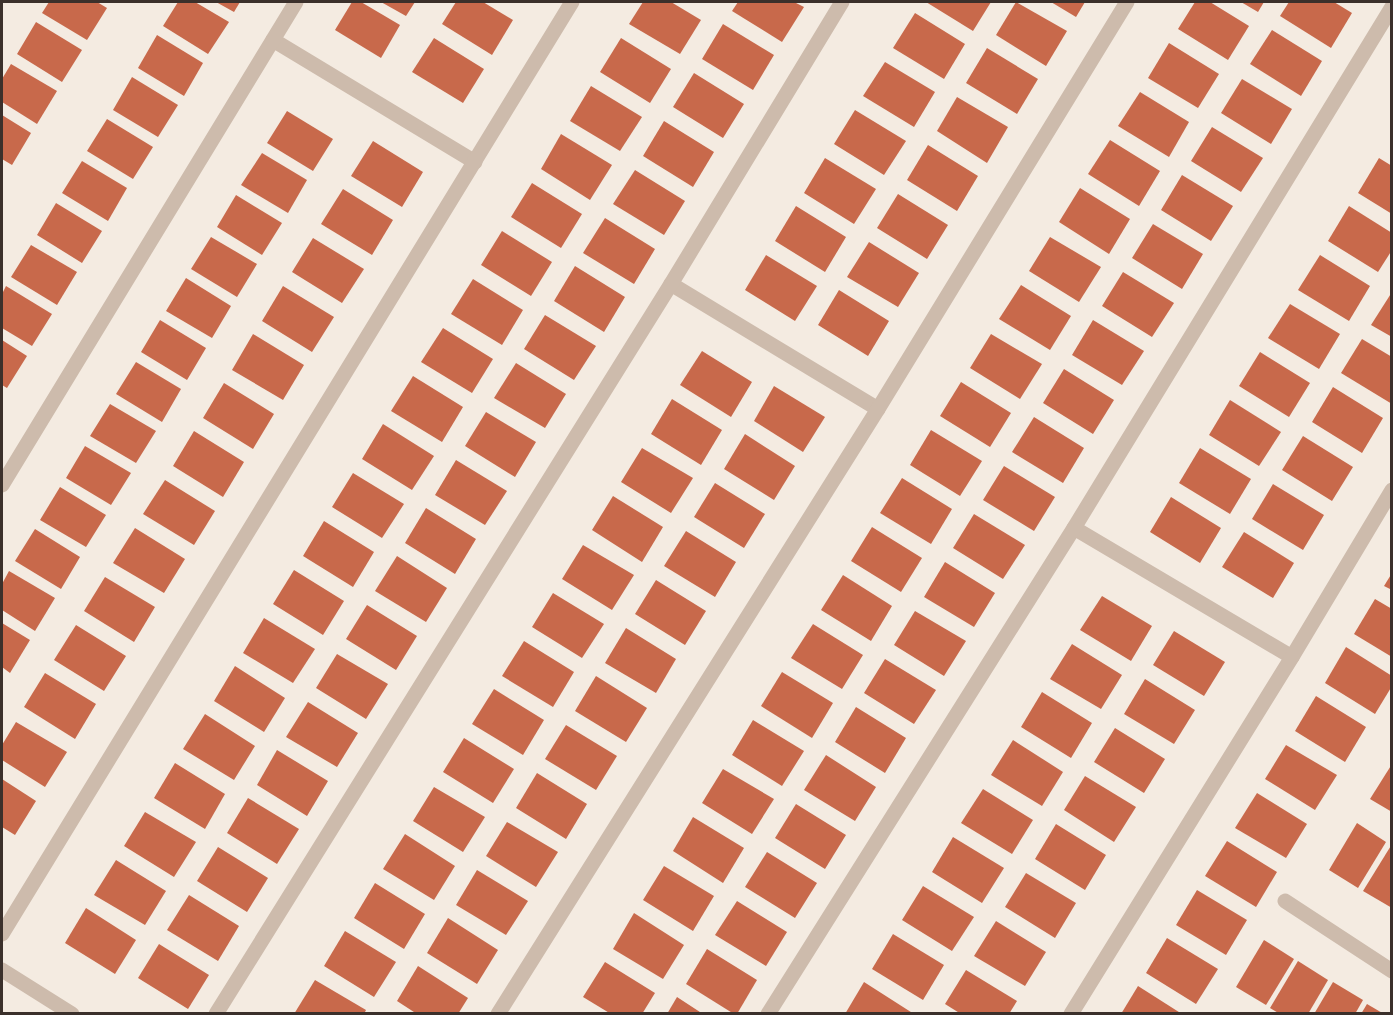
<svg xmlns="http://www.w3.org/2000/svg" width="1393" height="1015" font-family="Overpass,sans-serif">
	<rect width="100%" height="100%" fill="#f4ebe1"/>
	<!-- building -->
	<g fill="#c8694b">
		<polygon points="49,2 97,2 107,8 87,40 42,13"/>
		<polygon points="178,2 195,2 229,22 208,54 163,26"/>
		<polygon points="216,2 240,2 234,12"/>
		<polygon points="352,2 361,2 400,25 381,58 335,30"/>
		<polygon points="381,2 415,2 406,16"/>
		<polygon points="456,2 483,2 513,20 492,55 442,24"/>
		<polygon points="643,2 671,2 701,20 680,54 629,24"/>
		<polygon points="738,2 794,2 804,7 782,42 732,11"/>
		<polygon points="926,2 991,2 973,31"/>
		<polygon points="1016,2 1067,31 1046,66 996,35"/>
		<polygon points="1051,2 1085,2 1076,17"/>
		<polygon points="1195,2 1210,2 1249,26 1228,60 1178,29"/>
		<polygon points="1241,2 1264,2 1258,12"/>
		<polygon points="1289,2 1334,2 1352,13 1331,48 1280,16"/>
		<polygon points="915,13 965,44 944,79 893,48"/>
		<polygon points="36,22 82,50 62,82 17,54"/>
		<polygon points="723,24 774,55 753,90 702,59"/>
		<polygon points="1272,30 1322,61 1301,96 1250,64"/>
		<polygon points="157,35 203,63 184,96 138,68"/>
		<polygon points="434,38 484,69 463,103 412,72"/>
		<polygon points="621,38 671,69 650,103 600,72"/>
		<polygon points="1169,43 1219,74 1198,108 1148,78"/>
		<polygon points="987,48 1038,79 1017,114 966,83"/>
		<polygon points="885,62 935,92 914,127 863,96"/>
		<polygon points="11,64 57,91 37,124 2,102 2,79"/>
		<polygon points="694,73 744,104 723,138 673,107"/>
		<polygon points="132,77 178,105 158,137 113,110"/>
		<polygon points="1242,79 1292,109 1271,144 1221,113"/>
		<polygon points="591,86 642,117 620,151 570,121"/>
		<polygon points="1140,92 1189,122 1169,157 1118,126"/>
		<polygon points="957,97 1008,127 987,163 937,131"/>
		<polygon points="855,110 906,141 884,175 834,144"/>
		<polygon points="287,111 333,139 313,171 267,143"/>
		<polygon points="2,115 31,133 12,165 2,159"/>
		<polygon points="107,119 153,147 133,179 87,151"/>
		<polygon points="664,121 714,152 693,187 643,156"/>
		<polygon points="1212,127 1263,158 1241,192 1191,161"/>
		<polygon points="561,134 612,165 590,200 541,169"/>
		<polygon points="1110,140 1160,171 1139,206 1088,174"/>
		<polygon points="373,141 423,172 402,207 351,176"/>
		<polygon points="928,145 978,176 957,211 907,180"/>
		<polygon points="262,153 307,180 288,213 241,185"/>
		<polygon points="825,158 876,189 854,224 804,193"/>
		<polygon points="1379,158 1392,166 1392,214 1358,193"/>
		<polygon points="82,161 127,188 108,221 62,193"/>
		<polygon points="635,170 685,201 664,235 613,204"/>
		<polygon points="1182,175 1233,206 1211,241 1161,210"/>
		<polygon points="532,183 582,214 561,248 511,217"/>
		<polygon points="1080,188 1130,219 1109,254 1059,222"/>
		<polygon points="343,189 393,220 372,255 321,224"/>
		<polygon points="898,194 948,225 927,259 877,228"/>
		<polygon points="236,195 282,223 262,255 217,227"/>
		<polygon points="56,203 102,231 82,263 37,235"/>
		<polygon points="796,206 846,237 825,272 775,241"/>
		<polygon points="1349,206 1392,233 1392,250 1378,272 1328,241"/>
		<polygon points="605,218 655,249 634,284 583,253"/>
		<polygon points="1153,224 1203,254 1182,289 1132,258"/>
		<polygon points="502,231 552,262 531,296 481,265"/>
		<polygon points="211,237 257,264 237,297 191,269"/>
		<polygon points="1050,237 1101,267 1079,302 1029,271"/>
		<polygon points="313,238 364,269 342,303 292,272"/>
		<polygon points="869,242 919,273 898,307 847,277"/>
		<polygon points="31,245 77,272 57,305 11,277"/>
		<polygon points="766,255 817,286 795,321 745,290"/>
		<polygon points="1320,255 1370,286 1349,321 1298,290"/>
		<polygon points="575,266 625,297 604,332 554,301"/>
		<polygon points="1123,272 1174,303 1152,337 1102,306"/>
		<polygon points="186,278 231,306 212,338 166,311"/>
		<polygon points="473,279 523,310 502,345 451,314"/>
		<polygon points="1021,285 1071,316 1050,350 999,319"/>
		<polygon points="6,286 52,314 32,346 2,328 2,294"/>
		<polygon points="283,286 334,317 312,352 262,321"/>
		<polygon points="839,290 889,321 868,356 818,325"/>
		<polygon points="1392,292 1392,337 1371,325"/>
		<polygon points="1290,304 1340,334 1319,369 1268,338"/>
		<polygon points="545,315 596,346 574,380 524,349"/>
		<polygon points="160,320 206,348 187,380 141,352"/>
		<polygon points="1093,320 1144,351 1122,385 1072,355"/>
		<polygon points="443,328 493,359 472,393 421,362"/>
		<polygon points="253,334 304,365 283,400 232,370"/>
		<polygon points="991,334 1042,364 1020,399 970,368"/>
		<polygon points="1362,339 1392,357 1392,404 1341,373"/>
		<polygon points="2,340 27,356 7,388 2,385"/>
		<polygon points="702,351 752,382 731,417 680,385"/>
		<polygon points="1260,352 1310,383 1289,417 1239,386"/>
		<polygon points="136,362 181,389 162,422 116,394"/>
		<polygon points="516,363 566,394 545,428 494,398"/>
		<polygon points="1064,369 1114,400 1093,434 1043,403"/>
		<polygon points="413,376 463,407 442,442 391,411"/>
		<polygon points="961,382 1011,413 990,447 940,416"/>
		<polygon points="224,383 274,414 253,449 203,418"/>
		<polygon points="774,386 825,417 803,452 754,421"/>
		<polygon points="1333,387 1383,418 1362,453 1312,422"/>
		<polygon points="672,399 722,430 701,465 651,434"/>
		<polygon points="1230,400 1281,432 1259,466 1209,435"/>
		<polygon points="110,404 156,431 136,463 90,436"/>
		<polygon points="486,412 536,442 515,477 465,446"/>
		<polygon points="1034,417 1084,448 1063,483 1012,452"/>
		<polygon points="383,424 434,456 412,490 362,459"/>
		<polygon points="931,430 982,461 960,496 910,465"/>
		<polygon points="194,431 244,462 223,497 173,466"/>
		<polygon points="745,434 795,466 774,500 724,469"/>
		<polygon points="1303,436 1353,467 1332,501 1282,470"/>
		<polygon points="85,446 131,473 111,505 66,478"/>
		<polygon points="642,448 693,478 671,513 621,482"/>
		<polygon points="1200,448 1251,479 1230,514 1179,483"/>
		<polygon points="456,460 507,491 485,525 435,495"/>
		<polygon points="1004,466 1055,497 1034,531 983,500"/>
		<polygon points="353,473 404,504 382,538 332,507"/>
		<polygon points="902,478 952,509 931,544 880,513"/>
		<polygon points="165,480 215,511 194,545 143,514"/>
		<polygon points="715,483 765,514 744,548 694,517"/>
		<polygon points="1273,484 1324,515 1303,550 1252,519"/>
		<polygon points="60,487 106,515 86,547 40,520"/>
		<polygon points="613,496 663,527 642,562 592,530"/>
		<polygon points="1171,497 1221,528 1200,563 1150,532"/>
		<polygon points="426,508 476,539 455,574 405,543"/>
		<polygon points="974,514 1025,545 1003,579 953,548"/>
		<polygon points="324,521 374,552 353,587 303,556"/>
		<polygon points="872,527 922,558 901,592 851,561"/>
		<polygon points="135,528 185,559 164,593 113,563"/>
		<polygon points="35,529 80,557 61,589 15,561"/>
		<polygon points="686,531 736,562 715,597 664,566"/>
		<polygon points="1244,532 1294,563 1273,598 1222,567"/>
		<polygon points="583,545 634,575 612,610 562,579"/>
		<polygon points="397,556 447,588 426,622 375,591"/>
		<polygon points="945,562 995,593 974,627 924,597"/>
		<polygon points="294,570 344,601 323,635 273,604"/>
		<polygon points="9,571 55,598 35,631 2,610 2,584"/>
		<polygon points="1392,573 1392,590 1384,586"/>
		<polygon points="843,575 892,606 871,641 821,610"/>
		<polygon points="105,577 155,607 134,642 84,611"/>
		<polygon points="656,580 706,611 685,645 635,614"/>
		<polygon points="553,593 604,624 582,658 532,627"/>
		<polygon points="1102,596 1152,626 1131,661 1080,630"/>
		<polygon points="1375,599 1392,609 1392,657 1354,634"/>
		<polygon points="367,605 417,636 396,670 346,639"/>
		<polygon points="915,611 966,641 944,676 894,645"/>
		<polygon points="264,618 315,649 293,683 243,653"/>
		<polygon points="2,623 30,640 10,673 2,667"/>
		<polygon points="813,624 863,655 842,689 791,658"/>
		<polygon points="76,625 126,656 104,691 54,660"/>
		<polygon points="626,628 676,659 656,693 605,663"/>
		<polygon points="1174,631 1225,662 1204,696 1153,665"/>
		<polygon points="524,641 574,672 553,707 502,676"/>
		<polygon points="1072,644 1122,675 1101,709 1050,679"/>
		<polygon points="1346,647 1392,676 1392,686 1375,714 1325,683"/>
		<polygon points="337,654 388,684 366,719 316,688"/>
		<polygon points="885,659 936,690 914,724 864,693"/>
		<polygon points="235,666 285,698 264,732 214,701"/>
		<polygon points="782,672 833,703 812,738 761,706"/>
		<polygon points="45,673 96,704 75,739 24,707"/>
		<polygon points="596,676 647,708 626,742 575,711"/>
		<polygon points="1145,679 1195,710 1174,744 1124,714"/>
		<polygon points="494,689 544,720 523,755 472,724"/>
		<polygon points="1042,692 1092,723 1071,758 1021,727"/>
		<polygon points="1316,696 1366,727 1345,762 1295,731"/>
		<polygon points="308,702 358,733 337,767 286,737"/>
		<polygon points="856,707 906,738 885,773 835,742"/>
		<polygon points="205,714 255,746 234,780 183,749"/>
		<polygon points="753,720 804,751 782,786 732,755"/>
		<polygon points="16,722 67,752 45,787 2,760 2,745"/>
		<polygon points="566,725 617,756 596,790 545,759"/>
		<polygon points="1115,728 1165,759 1144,793 1094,762"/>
		<polygon points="464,738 514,769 493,803 443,772"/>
		<polygon points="1013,740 1063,772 1042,806 991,775"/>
		<polygon points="1286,745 1337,775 1315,810 1265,779"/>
		<polygon points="277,750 328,781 307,816 257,785"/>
		<polygon points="826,755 876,787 855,821 804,790"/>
		<polygon points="175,763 225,794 205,829 154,798"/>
		<polygon points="1392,764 1392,812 1370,799"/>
		<polygon points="723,769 774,799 752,834 702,803"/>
		<polygon points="537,773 587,804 566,839 516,808"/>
		<polygon points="1085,776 1136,807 1114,842 1064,810"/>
		<polygon points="2,779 36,801 15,835 2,827"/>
		<polygon points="434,787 485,817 463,852 413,821"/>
		<polygon points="983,789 1033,820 1012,854 961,823"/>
		<polygon points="1257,793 1307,824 1286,858 1235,828"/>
		<polygon points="248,798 299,829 277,864 227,833"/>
		<polygon points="796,804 846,835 825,869 775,838"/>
		<polygon points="145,812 196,842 174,877 124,846"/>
		<polygon points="693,817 744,848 723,883 673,851"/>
		<polygon points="507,822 558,852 536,887 486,856"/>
		<polygon points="1357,823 1386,842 1358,888 1329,870"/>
		<polygon points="1056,824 1106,855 1085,890 1035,859"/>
		<polygon points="405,834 455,866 434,900 383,869"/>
		<polygon points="953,837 1004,868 982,903 932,872"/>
		<polygon points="1227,841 1277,872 1256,907 1205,876"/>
		<polygon points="1392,844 1392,908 1363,891"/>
		<polygon points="218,847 268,878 247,912 197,881"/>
		<polygon points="767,852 817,883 795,918 745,887"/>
		<polygon points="116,860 166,891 145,925 94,895"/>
		<polygon points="664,866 714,896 693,931 643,900"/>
		<polygon points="477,870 528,901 506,935 456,905"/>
		<polygon points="1026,873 1076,903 1055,938 1005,907"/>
		<polygon points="375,883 425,914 404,949 354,918"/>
		<polygon points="923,886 974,917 952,951 902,920"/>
		<polygon points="1197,890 1247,920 1226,955 1176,925"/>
		<polygon points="189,895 239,926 218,961 167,930"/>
		<polygon points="737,901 787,932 766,966 715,935"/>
		<polygon points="86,908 136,940 115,974 65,943"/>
		<polygon points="634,913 684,945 663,979 613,949"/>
		<polygon points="448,918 498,950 477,984 427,953"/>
		<polygon points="996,921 1046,952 1025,986 974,956"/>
		<polygon points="345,931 396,962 374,997 324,966"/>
		<polygon points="893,934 944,965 923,1000 872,969"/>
		<polygon points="1167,938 1218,969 1196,1004 1146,973"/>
		<polygon points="1264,940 1294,959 1266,1005 1236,987"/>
		<polygon points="159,944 209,975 188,1009 138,978"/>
		<polygon points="707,949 757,980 737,1014 734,1014 686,984"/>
		<polygon points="1298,961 1328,980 1308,1014 1280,1014 1270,1008"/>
		<polygon points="605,962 655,993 642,1014 611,1014 583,997"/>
		<polygon points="418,966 468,998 458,1014 417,1014 397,1001"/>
		<polygon points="966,970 1017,1001 1009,1014 961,1014 945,1004"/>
		<polygon points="315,980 366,1010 364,1014 294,1014"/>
		<polygon points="864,982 914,1014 845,1014"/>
		<polygon points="1333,982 1363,1000 1355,1014 1314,1014"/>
		<polygon points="1138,986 1182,1014 1121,1014"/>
		<polygon points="677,997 703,1014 667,1014"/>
		<polygon points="1367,1004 1384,1014 1361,1014"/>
	</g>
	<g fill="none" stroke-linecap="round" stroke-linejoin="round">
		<!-- minor -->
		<g stroke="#cdbbac" stroke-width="15">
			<polyline points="273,40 475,162"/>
			<polyline points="671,284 878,409"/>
			<polyline points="2,485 296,2"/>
			<polyline points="1074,528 1292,657"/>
			<polyline points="1285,901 1392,971"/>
			<polyline points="2,934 572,2"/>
			<polyline points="2,970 72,1014"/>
			<polyline points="216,1014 671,284 842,2"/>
			<polyline points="498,1014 878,409 1127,2"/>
			<polyline points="768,1014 1074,528 1392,7"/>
			<polyline points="1071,1014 1292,657 1392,490"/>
		</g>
	</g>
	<!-- border -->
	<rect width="1393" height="1015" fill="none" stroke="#3b302b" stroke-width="6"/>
</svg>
